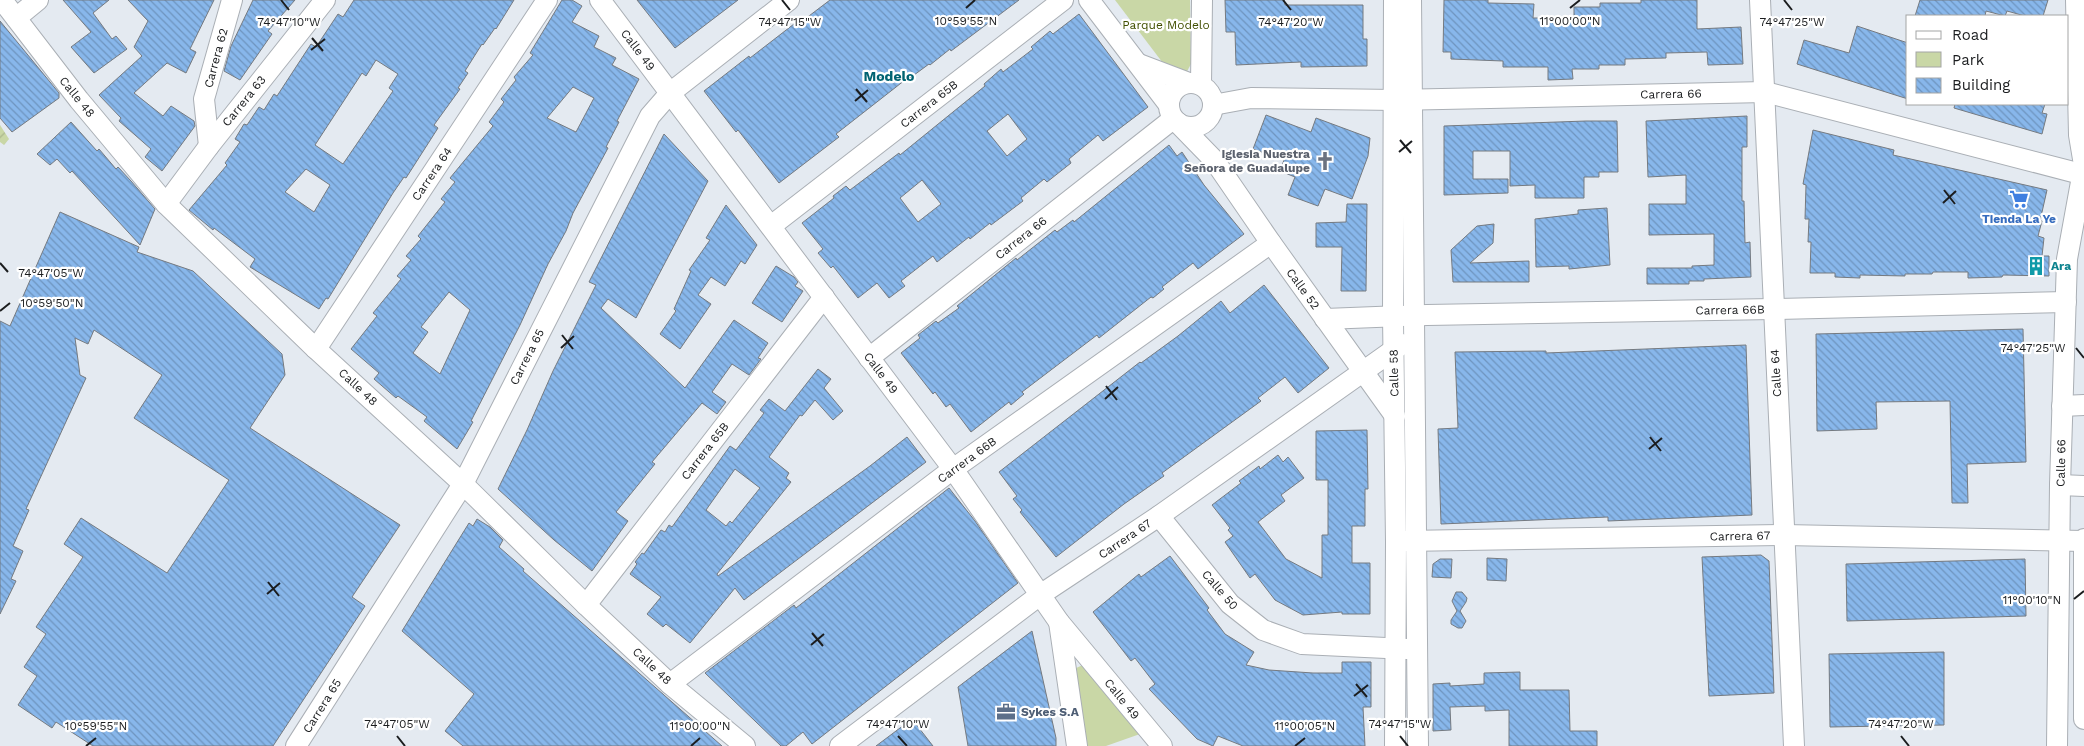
<svg xmlns="http://www.w3.org/2000/svg" width="2084" height="746" font-family="'Work Sans',sans-serif">
	<defs>
		<pattern id="garden-furrows" width="10" height="10" patternUnits="userSpaceOnUse" patternTransform="scale(1.25)"><rect width="10" height="10" fill="#c9d7a6"/><path d="M-1 1l2-2M0 10L10 0M9 11l2-2" fill="none" stroke="#acb88e"/></pattern>
		<pattern id="building-back-hatch" width="6" height="6" patternUnits="userSpaceOnUse" patternTransform="scale(1.25)"><rect width="6" height="6" fill="#88b7eb"/><path d="M-1 5l2 2M0 0l6 6M5-1l2 2" fill="none" stroke="#6e94be"/></pattern>
	</defs>
	<rect width="100%" height="100%" fill="#e4eaf1"/>
	<!-- park -->
	<g fill="#c9d7a6">
		<polygon points="1115,0 1190,0 1191,64 1185,75 1169,71"/>
		<polygon points="1085,664 1140,734 1106,746 1083,746 1074,669"/>
	</g>
	<!-- garden -->
	<polygon fill="url(#garden-furrows)" points="0,125 9,139 4,145 0,142"/>
	<!-- building -->
	<g fill="url(#building-back-hatch)" stroke="#757a80" fill-rule="evenodd">
		<polygon points="63,0 109,0 93,13 112,39 116,36 127,49 94,73 71,47 91,32"/>
		<polygon points="128,0 214,0 190,49 196,52 186,73 167,63 134,93 163,116 171,106 194,121 195,126 162,171 145,157 151,149 119,121 121,118 99,95 142,56 134,47 148,21"/>
		<polygon points="253,0 295,0 268,31 272,34 240,80 224,71 231,46"/>
		<path d="M 354,0 L 514,0 L 496,29 L 495,28 L 483,45 L 482,44 L 465,71 L 468,73 L 458,88 L 460,89 L 434,125 L 438,128 L 406,178 L 404,177 L 393,193 L 328,299 L 326,298 L 319,309 L 250,267 L 255,259 L 214,228 L 213,230 L 189,210 L 227,165 L 225,163 L 240,142 L 235,139 L 244,124 L 247,125 L 259,107 L 264,110 L 274,94 L 277,96 L 311,44 L 316,47 L 338,14 L 343,17 ZM 376,60 L 398,74 L 389,88 L 393,91 L 343,164 L 315,145 L 362,73 L 366,76 ZM 306,169 L 330,185 L 314,212 L 285,192 Z"/>
		<path d="M 562,0 L 572,0 L 582,6 L 572,22 L 599,36 L 594,47 L 616,58 L 612,65 L 639,79 L 617,121 L 619,122 L 606,147 L 608,148 L 573,213 L 566,231 L 548,264 L 520,325 L 471,421 L 473,422 L 457,449 L 424,421 L 427,417 L 398,396 L 396,398 L 374,379 L 379,373 L 351,349 L 377,316 L 373,313 L 401,279 L 397,276 L 411,260 L 406,256 L 421,239 L 418,236 L 445,202 L 441,199 L 455,182 L 450,178 L 493,126 L 489,122 L 504,102 L 501,99 L 516,80 L 514,77 L 533,55 L 530,53 ZM 573,87 L 594,98 L 576,132 L 547,118 ZM 449,292 L 470,310 L 440,374 L 413,353 L 428,332 L 421,327 Z"/>
		<polygon points="637,0 738,0 675,48"/>
		<polygon points="830,0 1019,0 951,51 950,49 930,65 929,64 906,81 905,80 836,134 839,137 779,183 738,130 736,132 704,91 749,56 750,58 803,17 805,19"/>
		<polygon points="1225,0 1284,0 1285,5 1363,5 1363,39 1367,39 1367,66 1301,67 1301,62 1236,65 1235,32 1226,32"/>
		<polygon points="1444,0 1488,0 1488,3 1534,4 1533,18 1574,18 1574,7 1600,7 1600,3 1641,3 1641,0 1697,0 1697,29 1741,27 1743,64 1708,65 1707,52 1666,53 1666,58 1625,59 1625,65 1599,65 1599,69 1572,69 1573,79 1548,80 1548,67 1503,67 1503,61 1451,59 1451,52 1443,52"/>
		<polygon points="1920,0 2048,0 2043,16 2025,16 2007,11 2005,16 1986,11 1985,16 1915,16"/>
		<path d="M 1079,14 L 1148,107 L 1103,141 L 1098,135 L 1069,159 L 1071,163 L 1047,182 L 1044,179 L 1021,198 L 1023,201 L 991,225 L 990,223 L 970,239 L 969,237 L 937,262 L 933,256 L 901,281 L 905,286 L 889,298 L 877,283 L 858,298 L 833,266 L 831,268 L 818,253 L 823,249 L 802,223 L 834,198 L 833,196 L 846,186 L 850,190 L 899,153 L 900,155 L 985,86 L 984,84 L 1001,69 L 1003,72 L 1033,49 L 1031,47 L 1050,31 L 1053,34 ZM 1008,114 L 1027,139 L 1007,156 L 987,131 ZM 922,180 L 941,204 L 918,222 L 900,198 Z"/>
		<polygon points="0,21 59,93 59,98 12,132 0,118"/>
		<polygon points="1857,26 1908,43 1908,99 1797,64 1804,40 1849,53"/>
		<polygon points="1955,104 2045,104 2042,113 2047,114 2042,134 1954,108"/>
		<polygon points="1266,115 1311,132 1316,118 1370,138 1368,156 1352,199 1325,189 1318,206 1288,195 1295,177 1280,171 1284,160 1253,149"/>
		<polygon points="1747,116 1747,147 1742,147 1742,201 1744,201 1745,243 1750,242 1751,277 1704,279 1704,281 1689,281 1689,284 1647,284 1647,268 1692,268 1692,266 1714,265 1714,234 1649,235 1649,204 1686,204 1686,175 1648,177 1646,121"/>
		<polygon points="1586,121 1617,121 1618,172 1599,172 1599,177 1584,177 1584,198 1535,198 1535,185 1510,186 1510,151 1473,151 1473,179 1508,179 1508,193 1444,195 1444,126"/>
		<polygon points="71,122 97,151 99,149 116,169 118,167 131,181 155,209 140,245 72,171 70,173 57,159 50,165 37,154"/>
		<polygon points="1813,130 1894,150 1893,155 2047,190 2040,221 2042,221 2038,236 2044,238 2042,256 2049,256 2049,276 2003,275 2002,277 1968,278 1968,272 1933,272 1932,274 1905,274 1905,276 1860,275 1860,278 1835,277 1835,273 1810,273 1811,242 1808,242 1809,219 1805,219 1806,185 1803,184"/>
		<polygon points="664,134 708,181 636,318 608,299 601,308 685,388 734,320 768,343 758,358 761,359 749,375 732,364 712,392 726,402 717,414 702,403 652,462 655,464 616,512 628,521 592,571 554,540 498,489 527,430 553,371 596,285 589,282"/>
		<polygon points="1169,145 1177,156 1182,152 1204,185 1244,234 1198,269 1193,263 1162,287 1164,289 1153,298 1151,297 1099,338 1097,335 1022,392 1024,394 1011,405 1009,402 971,432 950,404 946,407 935,392 933,394 901,353 920,338 918,335 936,321 938,323 959,308 957,306 1016,258 1017,260 1055,230 1057,232 1073,220 1074,222"/>
		<polygon points="1347,204 1367,204 1366,291 1341,291 1342,247 1316,247 1316,223 1346,222"/>
		<polygon points="726,205 757,245 745,264 741,261 725,286 711,277 698,295 711,304 680,349 660,334 676,311 674,309 691,271 689,270 710,240 706,238"/>
		<polygon points="1607,208 1610,265 1569,269 1569,266 1536,267 1535,219 1578,214 1578,210"/>
		<polygon points="60,212 139,247 137,252 193,271 282,354 285,375 250,428 400,525 352,597 365,606 273,746 93,746 56,722 52,728 18,705 37,676 24,667 46,634 36,627 83,557 64,544 81,518 167,573 229,480 134,418 162,375 94,330 88,344 75,338 80,375 86,378 26,509 29,510 13,546 23,551 11,579 16,581 0,614 0,321 10,326"/>
		<polygon points="1494,224 1493,243 1470,263 1529,261 1529,282 1453,282 1451,250 1477,226"/>
		<polygon points="776,266 794,277 798,282 795,286 803,291 782,322 752,303"/>
		<polygon points="1264,285 1329,368 1298,393 1285,377 1258,398 1261,401 1162,473 1164,476 1124,504 1056,557 1020,512 1022,510 1013,499 1017,496 999,472 1140,362 1141,363 1178,336 1221,301 1230,313"/>
		<polygon points="2023,329 2026,462 1967,464 1968,503 1952,503 1950,401 1876,402 1877,429 1817,431 1816,334"/>
		<polygon points="1746,345 1752,515 1608,521 1608,517 1441,524 1438,429 1458,428 1455,352 1546,351 1546,353"/>
		<path d="M 818,369 L 831,379 L 824,388 L 843,411 L 833,420 L 815,400 L 802,416 L 800,415 L 769,457 L 789,473 L 786,478 L 791,482 L 717,574 L 718,576 L 870,466 L 907,437 L 926,462 L 744,600 L 735,588 L 690,643 L 666,624 L 663,627 L 647,614 L 661,597 L 630,574 L 637,564 L 635,562 L 642,553 L 644,554 L 661,530 L 665,532 L 669,525 L 672,527 L 730,446 L 736,450 L 764,413 L 760,410 L 769,399 L 785,411 ZM 735,469 L 760,488 L 732,523 L 730,521 L 726,526 L 706,510 Z"/>
		<polygon points="1367,430 1368,489 1365,489 1365,526 1352,526 1352,563 1370,563 1370,614 1342,614 1342,612 1303,615 1275,600 1255,574 1250,578 1225,542 1233,536 1228,530 1230,528 1212,505 1241,483 1239,481 1259,466 1260,469 1278,455 1283,462 1288,457 1304,478 1281,495 1285,501 1258,522 1286,559 1322,578 1322,535 1328,535 1328,480 1316,480 1316,431"/>
		<polygon points="949,488 975,521 1018,583 812,744 803,732 786,746 781,746 705,673 794,605 796,608"/>
		<polygon points="477,519 490,527 503,540 499,547 524,569 523,571 722,746 463,746 445,731 474,694 402,631 469,523 473,526"/>
		<polygon points="1761,555 1769,561 1774,693 1709,696 1702,557"/>
		<polygon points="1170,556 1209,608 1207,610 1225,634 1254,652 1246,665 1269,670 1313,673 1342,673 1342,662 1371,662 1371,707 1363,707 1365,746 1243,746 1218,736 1213,746 1197,739 1149,689 1155,684 1135,658 1131,661 1093,612 1139,574 1141,577"/>
		<polygon points="1487,558 1507,559 1506,581 1487,580"/>
		<polygon points="1440,559 1452,559 1451,578 1432,577 1433,564"/>
		<polygon points="2025,559 2026,616 1847,621 1846,564"/>
		<polygon points="1456,592 1462,592 1467,598 1466,602 1460,611 1466,621 1462,628 1458,628 1451,624 1451,620 1457,611 1452,601"/>
		<polygon points="1032,631 1056,738 1056,746 968,746 958,687"/>
		<polygon points="1944,652 1944,725 1830,727 1829,654"/>
		<polygon points="1520,672 1520,690 1569,690 1570,731 1597,731 1597,746 1509,746 1509,710 1485,711 1485,706 1450,707 1451,730 1433,731 1433,684 1450,683 1450,686 1484,684 1484,673"/>
		<polygon points="912,719 933,746 876,746"/>
	</g>
	<g fill="none" stroke-linecap="round" stroke-linejoin="round">
		<!-- minor casing -->
		<g stroke="#aaafb5" stroke-width="22">
			<g id="minor">
				<polyline points="2,0 79,100 166,204 316,349 463,484 586,605 670,684 745,746"/>
				<polyline points="600,0 953,469 1059,622 1162,746"/>
				<polyline points="1089,0 1169,105"/>
				<polyline points="1394,0 1393,316 1396,542 1395,746"/>
				<polyline points="1411,0 1418,746"/>
				<polyline points="1760,0 1794,746"/>
				<polyline points="2076,0 2079,135 2084,165"/>
				<polyline points="16,18 38,0"/>
				<polyline points="1139,64 1189,83"/>
				<circle cx="1191" cy="105" r="22"/>
				<polyline points="1201,85 1202,0"/>
				<polyline points="1213,105 1251,98 1394,100 1765,92 2081,174"/>
				<polyline points="1177,122 1214,160 1271,243 1395,416"/>
				<polyline points="209,146 204,99 232,0"/>
				<polyline points="166,204 209,146 325,0"/>
				<polyline points="771,226 1063,0"/>
				<polyline points="1325,319 1427,315 1773,309 2066,302"/>
				<polyline points="316,349 547,0"/>
				<polyline points="869,358 1173,119"/>
				<polyline points="2062,406 2084,405"/>
				<polyline points="2060,485 2084,486"/>
				<polyline points="1159,516 1230,604 1263,630 1302,644 1407,649"/>
				<polyline points="2084,539 2084,719"/>
				<polyline points="1404,541 1784,535 2084,541"/>
				<polyline points="586,605 824,297"/>
				<polyline points="1059,622 1077,746"/>
				<polyline points="670,684 953,469 1271,243"/>
				<polyline points="296,746 463,484 650,116 670,93 789,0"/>
				<polyline points="840,746 1040,595 1159,516 1402,344"/>
				<polyline points="2057,746 2060,485 2067,259 2081,182"/>
			</g>
		</g>
		<!-- minor -->
		<use href="#minor" stroke="#fff" stroke-width="20"/>
	</g>
	<!-- ticks -->
	<path fill="none" stroke="#1b1d1f" stroke-width="2" d="M 281,0 L 289,10M 782,0 L 790,10M 1283,0 L 1291,10M 1784,0 L 1792,10M 966,8 L 975,0M 1570,8 L 1580,0M 312,38 L 323,51M 311,50 L 325,39M 856,89 L 867,102M 855,101 L 868,90M 1400,140 L 1411,153M 1399,152 L 1412,141M 1944,190 L 1955,204M 1943,203 L 1956,191M 0,263 L 8,272M 0,311 L 10,303M 562,335 L 573,349M 561,348 L 574,336M 2076,348 L 2084,358M 1106,386 L 1117,400M 1105,399 L 1118,387M 1650,437 L 1661,451M 1649,449 L 1662,438M 268,582 L 279,596M 267,594 L 280,583M 2074,599 L 2084,591M 812,633 L 823,646M 811,645 L 824,634M 1356,684 L 1367,697M 1354,696 L 1368,685M 397,736 L 405,746M 898,736 L 907,746M 1400,736 L 1408,746M 1901,736 L 1909,746M 86,746 L 96,738M 691,746 L 700,738M 1295,746 L 1305,738"/>
	<!-- icons -->
	<defs>
		<g id="church-bare" transform="scale(1.5)"><path d="M-1.2-6h2.4v3.5h3.3v2.4h-3.3V6h-2.4V-.1h-3.3v-2.4h3.3Z" fill="#6b7280" stroke="#fff" stroke-width="2.5" paint-order="stroke"/></g>
		<g id="supermarket-bare" transform="scale(1.5)"><path d="M-6-5.5h2.5l.6 2H6L4.5 2H-2.5L-4.4-4H-6ZM-1.5 3.2a1.3 1.3 0 1 0 .1 0ZM3 3.2a1.3 1.3 0 1 0 .1 0Z" fill="#3f7fe0" stroke="#fff" stroke-width="2.5" paint-order="stroke"/></g>
		<g id="building-bare" transform="scale(1.5)"><path d="M-4-6H4V6H1V3H-1V6H-4ZM-2.5-4.3h1.7v1.8h-1.7ZM.8-4.3h1.7v1.8H.8ZM-2.5-1h1.7V.8h-1.7ZM.8-1h1.7V.8H.8Z" fill="#0f9aa8" stroke="#fff" stroke-width="2.5" paint-order="stroke"/></g>
		<g id="office-bare" transform="scale(1.5)"><path d="M-6-3h4V-5.5h4V-3h4V5H-6ZM-1-4.5V-3h2v-1.5ZM-6 0V1H6V0Z" fill="#5c6f8a" stroke="#fff" stroke-width="2.5" paint-order="stroke"/></g>
	</defs>
	<g fill-rule="evenodd">
		<use href="#church-bare" x="1325" y="161"/>
		<use href="#supermarket-bare" x="2019" y="199"/>
		<use href="#building-bare" x="2036" y="266"/>
		<use href="#office-bare" x="1006" y="712"/>
	</g>
	<g text-anchor="middle" dominant-baseline="central" stroke-width="4.5" stroke-linejoin="round" paint-order="stroke">
		<!-- park labels -->
		<g font-size="12" fill="#414f00" stroke="#fff">
			<text x="1166" y="25">Parque Modelo</text>
		</g>
		<!-- street labels -->
		<g font-size="12" fill="#1b1d1f" stroke="#fff">
			<text transform="translate(638 50) rotate(53)">Calle 49</text>
			<text transform="translate(216 58) rotate(-75)">Carrera 62</text>
			<text transform="translate(1671 94) rotate(-1)">Carrera 66</text>
			<text transform="translate(77 97) rotate(51)">Calle 48</text>
			<text transform="translate(244 101) rotate(-51)">Carrera 63</text>
			<text transform="translate(929 104) rotate(-38)">Carrera 65B</text>
			<text transform="translate(432 174) rotate(-56)">Carrera 64</text>
			<text transform="translate(1021 238) rotate(-38)">Carrera 66</text>
			<text transform="translate(1303 289) rotate(54)">Calle 52</text>
			<text transform="translate(1730 310) rotate(-1)">Carrera 66B</text>
			<text transform="translate(527 357) rotate(-63)">Carrera 65</text>
			<text transform="translate(881 373) rotate(53)">Calle 49</text>
			<text transform="translate(1394 373) rotate(-91)">Calle 58</text>
			<text transform="translate(1776 373) rotate(-93)">Calle 64</text>
			<text transform="translate(358 387) rotate(43)">Calle 48</text>
			<text transform="translate(705 451) rotate(-52)">Carrera 65B</text>
			<text transform="translate(967 460) rotate(-36)">Carrera 66B</text>
			<text transform="translate(2061 463) rotate(-89)">Calle 66</text>
			<text transform="translate(1740 536) rotate(-1)">Carrera 67</text>
			<text transform="translate(1125 539) rotate(-34)">Carrera 67</text>
			<text transform="translate(1220 590) rotate(49)">Calle 50</text>
			<text transform="translate(652 666) rotate(43)">Calle 48</text>
			<text transform="translate(1122 699) rotate(51)">Calle 49</text>
			<text transform="translate(322 706) rotate(-58)">Carrera 65</text>
		</g>
		<!-- worship labels -->
		<g font-size="12" font-weight="bold" fill="#5b616d" stroke="#fff" text-anchor="end">
			<text x="1310" y="154">Iglesia Nuestra<tspan x="1310" dy="14">Señora de Guadalupe</tspan></text>
		</g>
		<!-- shop labels -->
		<g font-size="12" font-weight="bold" fill="#366cbe" stroke="#fff">
			<text x="2019" y="219">Tienda La Ye</text>
		</g>
		<!-- culture labels -->
		<g font-size="12" font-weight="bold" fill="#0d838f" stroke="#fff" text-anchor="start">
			<text x="2051" y="266">Ara</text>
		</g>
		<!-- service labels -->
		<g font-size="12" font-weight="bold" fill="#4e5e75" stroke="#fff" text-anchor="start">
			<text x="1021" y="712">Sykes S.A</text>
		</g>
		<!-- neighbourhood labels -->
		<g font-size="14" font-weight="bold" fill="#016372" stroke="#fff">
			<text x="889" y="76">Modelo</text>
		</g>
	</g>
	<g font-size="12" text-anchor="middle" fill="#1b1d1f" stroke="#fff" stroke-width="4.5" stroke-linejoin="round" paint-order="stroke">
		<text x="966" y="25">10°59'55"N</text>
		<text x="1570" y="25">11°00'00"N</text>
		<text x="289" y="26">74°47'10"W</text>
		<text x="790" y="26">74°47'15"W</text>
		<text x="1291" y="26">74°47'20"W</text>
		<text x="1792" y="26">74°47'25"W</text>
		<text x="51" y="277">74°47'05"W</text>
		<text x="52" y="307">10°59'50"N</text>
		<text x="2033" y="352">74°47'25"W</text>
		<text x="2032" y="604">11°00'10"N</text>
		<text x="397" y="728">74°47'05"W</text>
		<text x="898" y="728">74°47'10"W</text>
		<text x="1400" y="728">74°47'15"W</text>
		<text x="1901" y="728">74°47'20"W</text>
		<text x="96" y="730">10°59'55"N</text>
		<text x="700" y="730">11°00'00"N</text>
		<text x="1305" y="730">11°00'05"N</text>
	</g>
	<!-- legend -->
	<rect x="1906" y="15" width="162" height="90" fill="#ffffff" stroke="#a4a5a5"/>
	<rect x="1916" y="31" width="25" height="8" fill="#ffffff" stroke="#a4a5a5"/>
	<text x="1952" y="40" font-size="15" fill="#1b1d1f">Road</text>
	<rect x="1916" y="52" width="25" height="15" fill="#c9d7a6" stroke="#a4a5a5"/>
	<text x="1952" y="65" font-size="15" fill="#1b1d1f">Park</text>
	<rect x="1916" y="78" width="25" height="15" fill="url(#building-back-hatch)" stroke="#a4a5a5"/>
	<text x="1952" y="90" font-size="15" fill="#1b1d1f">Building</text>
</svg>
